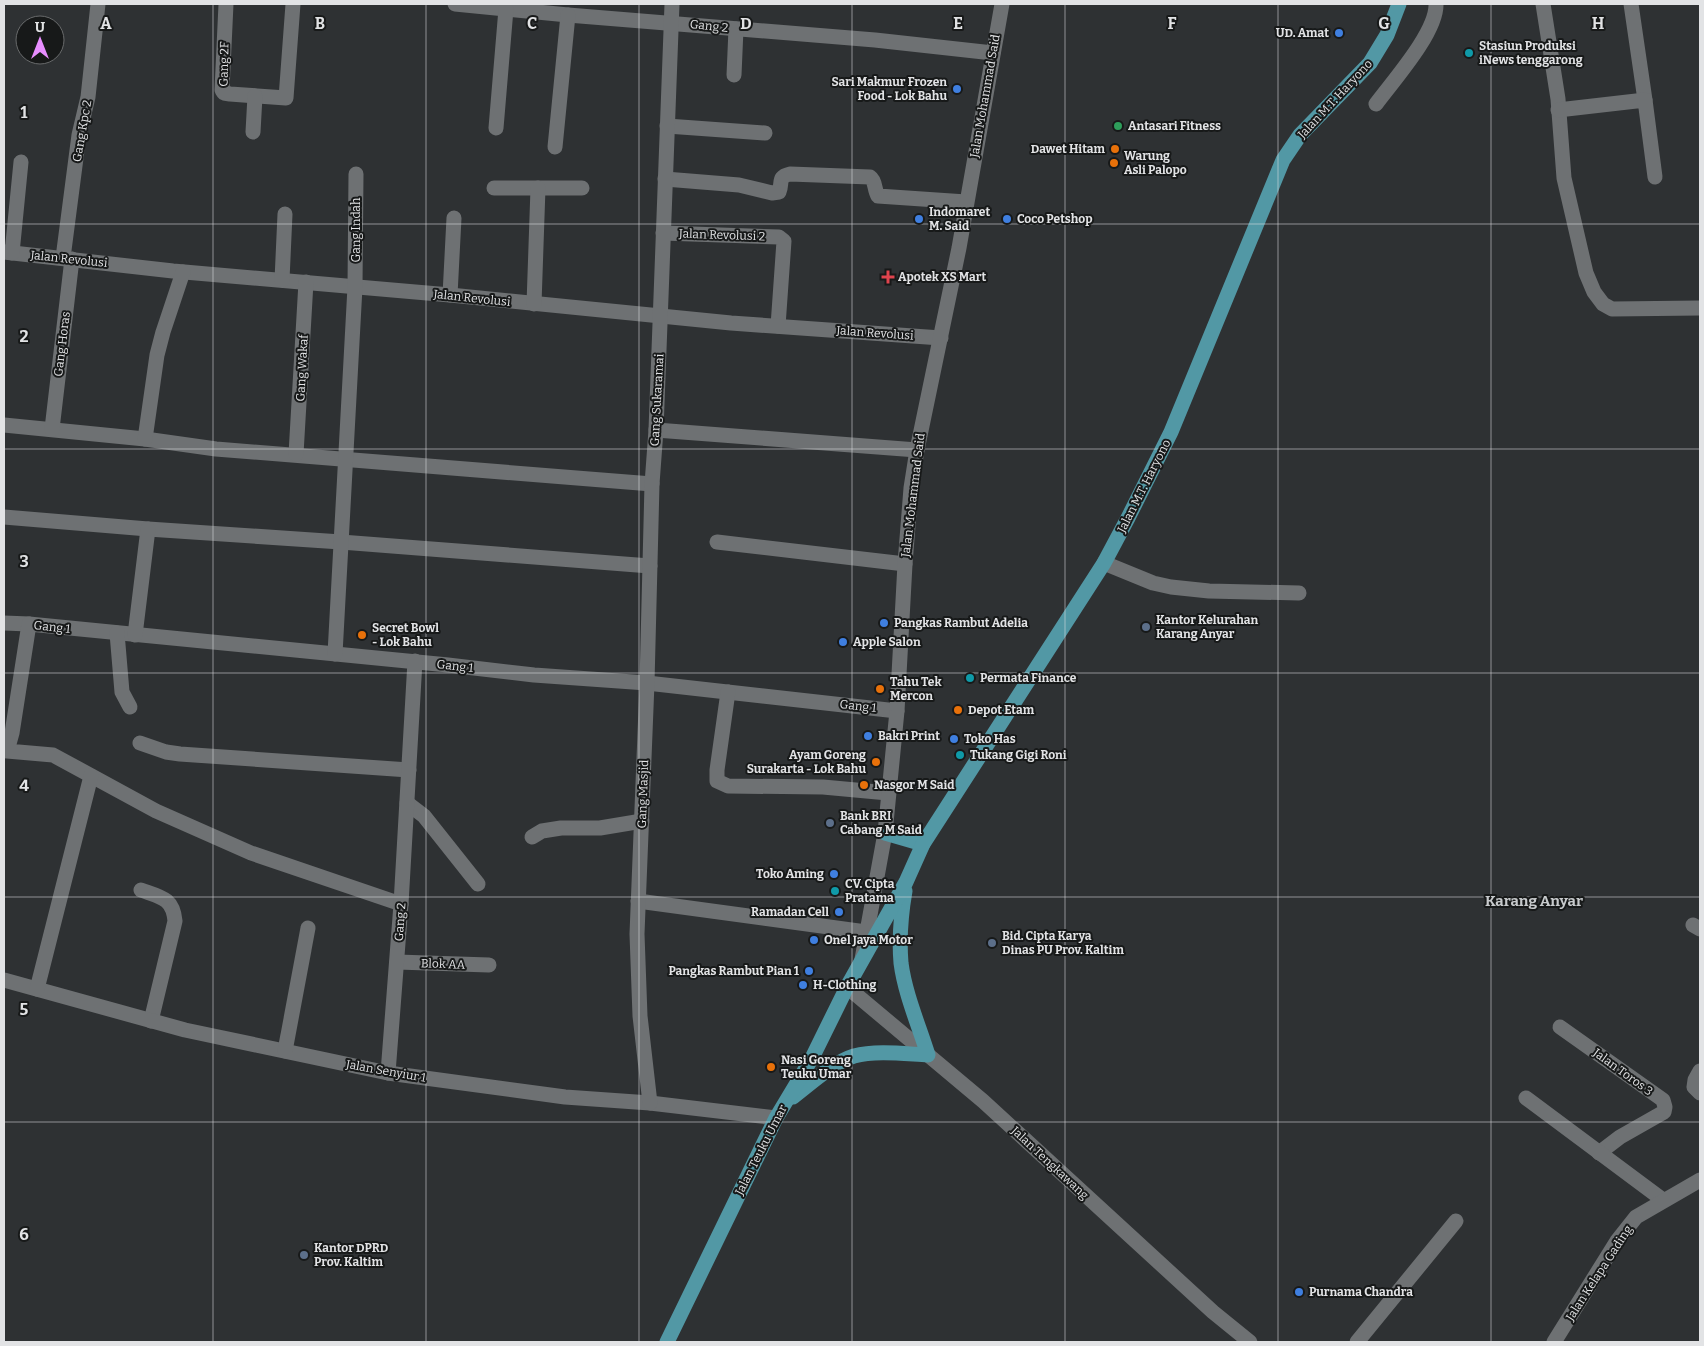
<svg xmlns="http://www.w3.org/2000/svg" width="1704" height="1346" font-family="Bitter,serif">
	<rect width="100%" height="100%" fill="#2e3133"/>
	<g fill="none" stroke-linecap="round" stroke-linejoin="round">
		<!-- minor -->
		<g stroke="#6e7173" stroke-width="15">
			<polyline points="226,4 222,90 224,93 230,94 286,98 293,4"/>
			<polyline points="455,4 568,15 875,40 993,53"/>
			<polyline points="1543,4 1558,99 1564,178 1586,273 1594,292 1603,304 1612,309 1700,308"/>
			<polyline points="1631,4 1645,100"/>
			<polyline points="734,75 736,29"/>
			<path d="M 1376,104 C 1393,81 1437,32 1436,4"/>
			<polyline points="1558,110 1645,100 1655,177"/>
			<polyline points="667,126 765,133"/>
			<polyline points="496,128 506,9"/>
			<polyline points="253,132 255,96"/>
			<polyline points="555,147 568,15"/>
			<path d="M 665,179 L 739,185 L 772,193 L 779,192 C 783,182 777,177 790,174 L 870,177 C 876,181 874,190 878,196 L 966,202"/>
			<polyline points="494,188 582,188"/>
			<polyline points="663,233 779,237 784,241 778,326"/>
			<polyline points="4,252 173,271 450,295 731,323 941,338"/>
			<polyline points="12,253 21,162"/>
			<polyline points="63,258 79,135 88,97 98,4"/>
			<polyline points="282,280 285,214"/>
			<polyline points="450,295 454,218"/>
			<polyline points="534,304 538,188"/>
			<polyline points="4,425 145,439 216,449 652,484"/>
			<polyline points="52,429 72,259"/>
			<polyline points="656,430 917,450"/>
			<polyline points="145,439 157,355 163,332 183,272"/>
			<polyline points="296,454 306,282"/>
			<polyline points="4,517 148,529 341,542 650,566"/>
			<polyline points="717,542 905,564"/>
			<polyline points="1104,563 1153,583 1171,587 1209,591 1299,593"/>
			<polyline points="4,623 29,624 448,665 534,675 647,683 897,711"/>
			<polyline points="29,624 12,733 7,751 53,755 156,811 251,853 401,904"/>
			<polyline points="117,633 122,692 130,707"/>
			<polyline points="135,635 148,529"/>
			<polyline points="335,654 355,287 356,174"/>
			<polyline points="728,692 717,770 717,781 728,786 823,787 888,793"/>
			<polyline points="140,743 166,752 180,754 409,770"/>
			<polyline points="407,803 424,816 478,884"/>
			<polyline points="532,837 542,831 561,828 600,828 642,821"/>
			<path d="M 141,890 C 161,897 173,898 175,921 L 151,1021"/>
			<polyline points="638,901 866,932"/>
			<polyline points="1693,925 1700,929"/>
			<polyline points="862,959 885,833 897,711 905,564 911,488 917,450 959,248 1002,4"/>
			<polyline points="397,962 489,965"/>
			<polyline points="4,980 185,1030 388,1073 565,1097 650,1103 776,1118"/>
			<polyline points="847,987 983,1101 1213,1312 1250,1342"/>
			<polyline points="37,989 91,776"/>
			<polyline points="1560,1027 1663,1100 1665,1107 1664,1112 1620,1137 1599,1153"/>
			<polyline points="285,1051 308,928"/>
			<polyline points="1700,1071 1695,1080 1694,1087 1700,1093"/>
			<polyline points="388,1073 401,904 415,661"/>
			<polyline points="1526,1098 1663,1200"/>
			<polyline points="650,1103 640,1016 637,934 647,683 652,484 656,430 672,4"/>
			<polyline points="1357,1342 1456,1221"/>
			<polyline points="1554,1342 1617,1241 1636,1217 1700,1180"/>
		</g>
		<!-- major -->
		<g stroke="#5298a5" stroke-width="15">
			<polyline points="885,833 923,844"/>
			<path d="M 793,1097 C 810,1084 834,1062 854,1056 C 876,1050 906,1054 928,1055 C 919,1026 905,994 901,963 C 899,939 901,914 905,891"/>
			<polyline points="667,1342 776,1118 812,1058 847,987 906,882 923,844 1104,563 1128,518 1171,432 1283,160 1300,135 1370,63 1387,35 1399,4"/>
		</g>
	</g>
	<!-- grid -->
	<path fill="none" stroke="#e2e3e5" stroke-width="1" stroke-opacity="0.55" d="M 213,4 L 213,1342M 426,4 L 426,1342M 639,4 L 639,1342M 852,4 L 852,1342M 1065,4 L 1065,1342M 1278,4 L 1278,1342M 1491,4 L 1491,1342M 4,224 L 1700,224M 4,449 L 1700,449M 4,673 L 1700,673M 4,897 L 1700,897M 4,1122 L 1700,1122"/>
	<!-- markers -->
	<g fill="#3f7fe0" stroke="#171919" stroke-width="2">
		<circle cx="1339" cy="33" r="5"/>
		<circle cx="957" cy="89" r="5"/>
		<circle cx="919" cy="219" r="5"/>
		<circle cx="1007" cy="219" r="5"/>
		<circle cx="884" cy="623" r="5"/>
		<circle cx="843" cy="642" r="5"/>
		<circle cx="868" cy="736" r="5"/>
		<circle cx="954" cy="739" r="5"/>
		<circle cx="834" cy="874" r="5"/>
		<circle cx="839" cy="912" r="5"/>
		<circle cx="814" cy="940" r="5"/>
		<circle cx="809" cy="971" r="5"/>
		<circle cx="803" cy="985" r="5"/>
		<circle cx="1299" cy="1292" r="5"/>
	</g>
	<g fill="#0f9aa8" stroke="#171919" stroke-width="2">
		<circle cx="1469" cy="53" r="5"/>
		<circle cx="970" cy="678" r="5"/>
		<circle cx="960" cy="755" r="5"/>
		<circle cx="835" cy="891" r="5"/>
	</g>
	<circle fill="#2e9e5b" stroke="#171919" stroke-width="2" cx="1118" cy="126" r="5"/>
	<g fill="#e8710a" stroke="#171919" stroke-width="2">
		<circle cx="1115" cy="149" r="5"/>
		<circle cx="1114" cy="163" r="5"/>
		<circle cx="362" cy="635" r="5"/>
		<circle cx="880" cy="689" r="5"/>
		<circle cx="958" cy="710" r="5"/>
		<circle cx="876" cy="762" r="5"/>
		<circle cx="864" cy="785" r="5"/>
		<circle cx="771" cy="1067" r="5"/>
	</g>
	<path fill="#e0444e" stroke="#171919" stroke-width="2" d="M885.5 269.5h5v5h5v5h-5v5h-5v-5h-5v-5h5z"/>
	<g fill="#5c6f8a" stroke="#171919" stroke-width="2">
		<circle cx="1146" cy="627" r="5"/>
		<circle cx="830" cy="823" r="5"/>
		<circle cx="992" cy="943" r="5"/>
		<circle cx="304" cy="1255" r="5"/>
	</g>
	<g text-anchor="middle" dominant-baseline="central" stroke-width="4" stroke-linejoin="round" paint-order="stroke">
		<!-- street labels -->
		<g font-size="12" fill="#e2e3e5" stroke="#171919">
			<text transform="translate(709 26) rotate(6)">Gang 2</text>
			<text transform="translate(224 64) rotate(-89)">Gang 2F</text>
			<text transform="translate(985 96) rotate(-80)">Jalan Mohammad Said</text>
			<text transform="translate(1335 99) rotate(-47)">Jalan M.T. Haryono</text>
			<text transform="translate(82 131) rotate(-80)">Gang Kpc 2</text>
			<text transform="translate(356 230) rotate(-90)">Gang Indah</text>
			<text transform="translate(722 235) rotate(2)">Jalan Revolusi 2</text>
			<text transform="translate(69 259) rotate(6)">Jalan Revolusi</text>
			<text transform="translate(472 298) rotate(6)">Jalan Revolusi</text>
			<text transform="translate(875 333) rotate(4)">Jalan Revolusi</text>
			<text transform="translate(62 344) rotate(-83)">Gang Horas</text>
			<text transform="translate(302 368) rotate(-87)">Gang Wakaf</text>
			<text transform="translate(657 400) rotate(-87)">Gang Sukaramai</text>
			<text transform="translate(1144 486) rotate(-63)">Jalan M.T. Haryono</text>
			<text transform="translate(913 495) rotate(-83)">Jalan Mohammad Said</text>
			<text transform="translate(52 627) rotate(6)">Gang 1</text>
			<text transform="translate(455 666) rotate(6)">Gang 1</text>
			<text transform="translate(858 706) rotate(6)">Gang 1</text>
			<text transform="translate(643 794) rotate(-88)">Gang Masjid</text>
			<text transform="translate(400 922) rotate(-86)">Gang 2</text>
			<text transform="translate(443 964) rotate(2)">Blok AA</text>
			<text transform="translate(386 1071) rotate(10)">Jalan Senyiur 1</text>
			<text transform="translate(1623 1072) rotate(36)">Jalan Toros 3</text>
			<text transform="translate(761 1150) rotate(-63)">Jalan Teuku Umar</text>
			<text transform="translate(1050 1163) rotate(43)">Jalan Tengkawang</text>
			<text transform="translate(1599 1273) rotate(-57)">Jalan Kelapa Gading</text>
		</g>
		<!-- poi labels -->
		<g font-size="12" font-weight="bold" fill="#e2e3e5" stroke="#171919" text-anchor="start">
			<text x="1329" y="33" text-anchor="end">UD. Amat</text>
			<text x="1479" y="46">Stasiun Produksi<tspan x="1479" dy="14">iNews tenggarong</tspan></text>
			<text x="947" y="82" text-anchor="end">Sari Makmur Frozen<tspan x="947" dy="14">Food - Lok Bahu</tspan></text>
			<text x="1128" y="126">Antasari Fitness</text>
			<text x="1105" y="149" text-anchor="end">Dawet Hitam</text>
			<text x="1124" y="156">Warung<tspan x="1124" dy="14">Asli Palopo</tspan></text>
			<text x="929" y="212">Indomaret<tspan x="929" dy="14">M. Said</tspan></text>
			<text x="1017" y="219">Coco Petshop</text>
			<text x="898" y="277">Apotek XS Mart</text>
			<text x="1156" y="620">Kantor Kelurahan<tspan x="1156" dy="14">Karang Anyar</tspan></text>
			<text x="894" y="623">Pangkas Rambut Adelia</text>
			<text x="372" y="628">Secret Bowl<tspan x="372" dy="14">- Lok Bahu</tspan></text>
			<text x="853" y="642">Apple Salon</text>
			<text x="980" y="678">Permata Finance</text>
			<text x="890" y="682">Tahu Tek<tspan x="890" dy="14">Mercon</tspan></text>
			<text x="968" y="710">Depot Etam</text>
			<text x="878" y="736">Bakri Print</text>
			<text x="964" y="739">Toko Has</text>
			<text x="866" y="755" text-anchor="end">Ayam Goreng<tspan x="866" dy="14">Surakarta - Lok Bahu</tspan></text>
			<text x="970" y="755">Tukang Gigi Roni</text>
			<text x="874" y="785">Nasgor M Said</text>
			<text x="840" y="816">Bank BRI<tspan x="840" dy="14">Cabang M Said</tspan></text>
			<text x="824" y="874" text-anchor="end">Toko Aming</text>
			<text x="845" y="884">CV. Cipta<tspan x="845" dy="14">Pratama</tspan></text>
			<text x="829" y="912" text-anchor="end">Ramadan Cell</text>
			<text x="1002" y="936">Bid. Cipta Karya<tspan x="1002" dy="14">Dinas PU Prov. Kaltim</tspan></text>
			<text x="824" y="940">Onel Jaya Motor</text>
			<text x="799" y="971" text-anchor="end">Pangkas Rambut Pian 1</text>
			<text x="813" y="985">H-Clothing</text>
			<text x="781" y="1060">Nasi Goreng<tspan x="781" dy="14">Teuku Umar</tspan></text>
			<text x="314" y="1248">Kantor DPRD<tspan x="314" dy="14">Prov. Kaltim</tspan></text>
			<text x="1309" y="1292">Purnama Chandra</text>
		</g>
		<!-- quarter labels -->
		<g font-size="15" font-weight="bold" fill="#c7cacc" stroke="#171919">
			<text x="1534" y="901">Karang Anyar</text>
		</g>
	</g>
	<g font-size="16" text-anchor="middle" font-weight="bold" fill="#e2e3e5" stroke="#171919" stroke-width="4" stroke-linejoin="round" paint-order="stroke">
		<text x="106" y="29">A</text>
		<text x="320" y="29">B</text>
		<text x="532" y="29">C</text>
		<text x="746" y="29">D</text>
		<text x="958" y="29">E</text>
		<text x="1172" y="29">F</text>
		<text x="1384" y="29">G</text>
		<text x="1598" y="29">H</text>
		<text x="24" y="118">1</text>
		<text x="24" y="342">2</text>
		<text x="24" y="567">3</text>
		<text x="24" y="791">4</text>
		<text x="24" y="1015">5</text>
		<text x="24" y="1240">6</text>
	</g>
	<!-- border -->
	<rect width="1704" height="1346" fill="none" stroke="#e2e3e5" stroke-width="10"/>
	<!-- north arrow -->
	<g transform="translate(40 40)"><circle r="24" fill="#171919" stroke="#686a6b"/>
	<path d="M0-4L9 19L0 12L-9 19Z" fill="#e88eff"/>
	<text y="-8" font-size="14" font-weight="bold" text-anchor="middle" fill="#e2e3e5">U</text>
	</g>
</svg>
